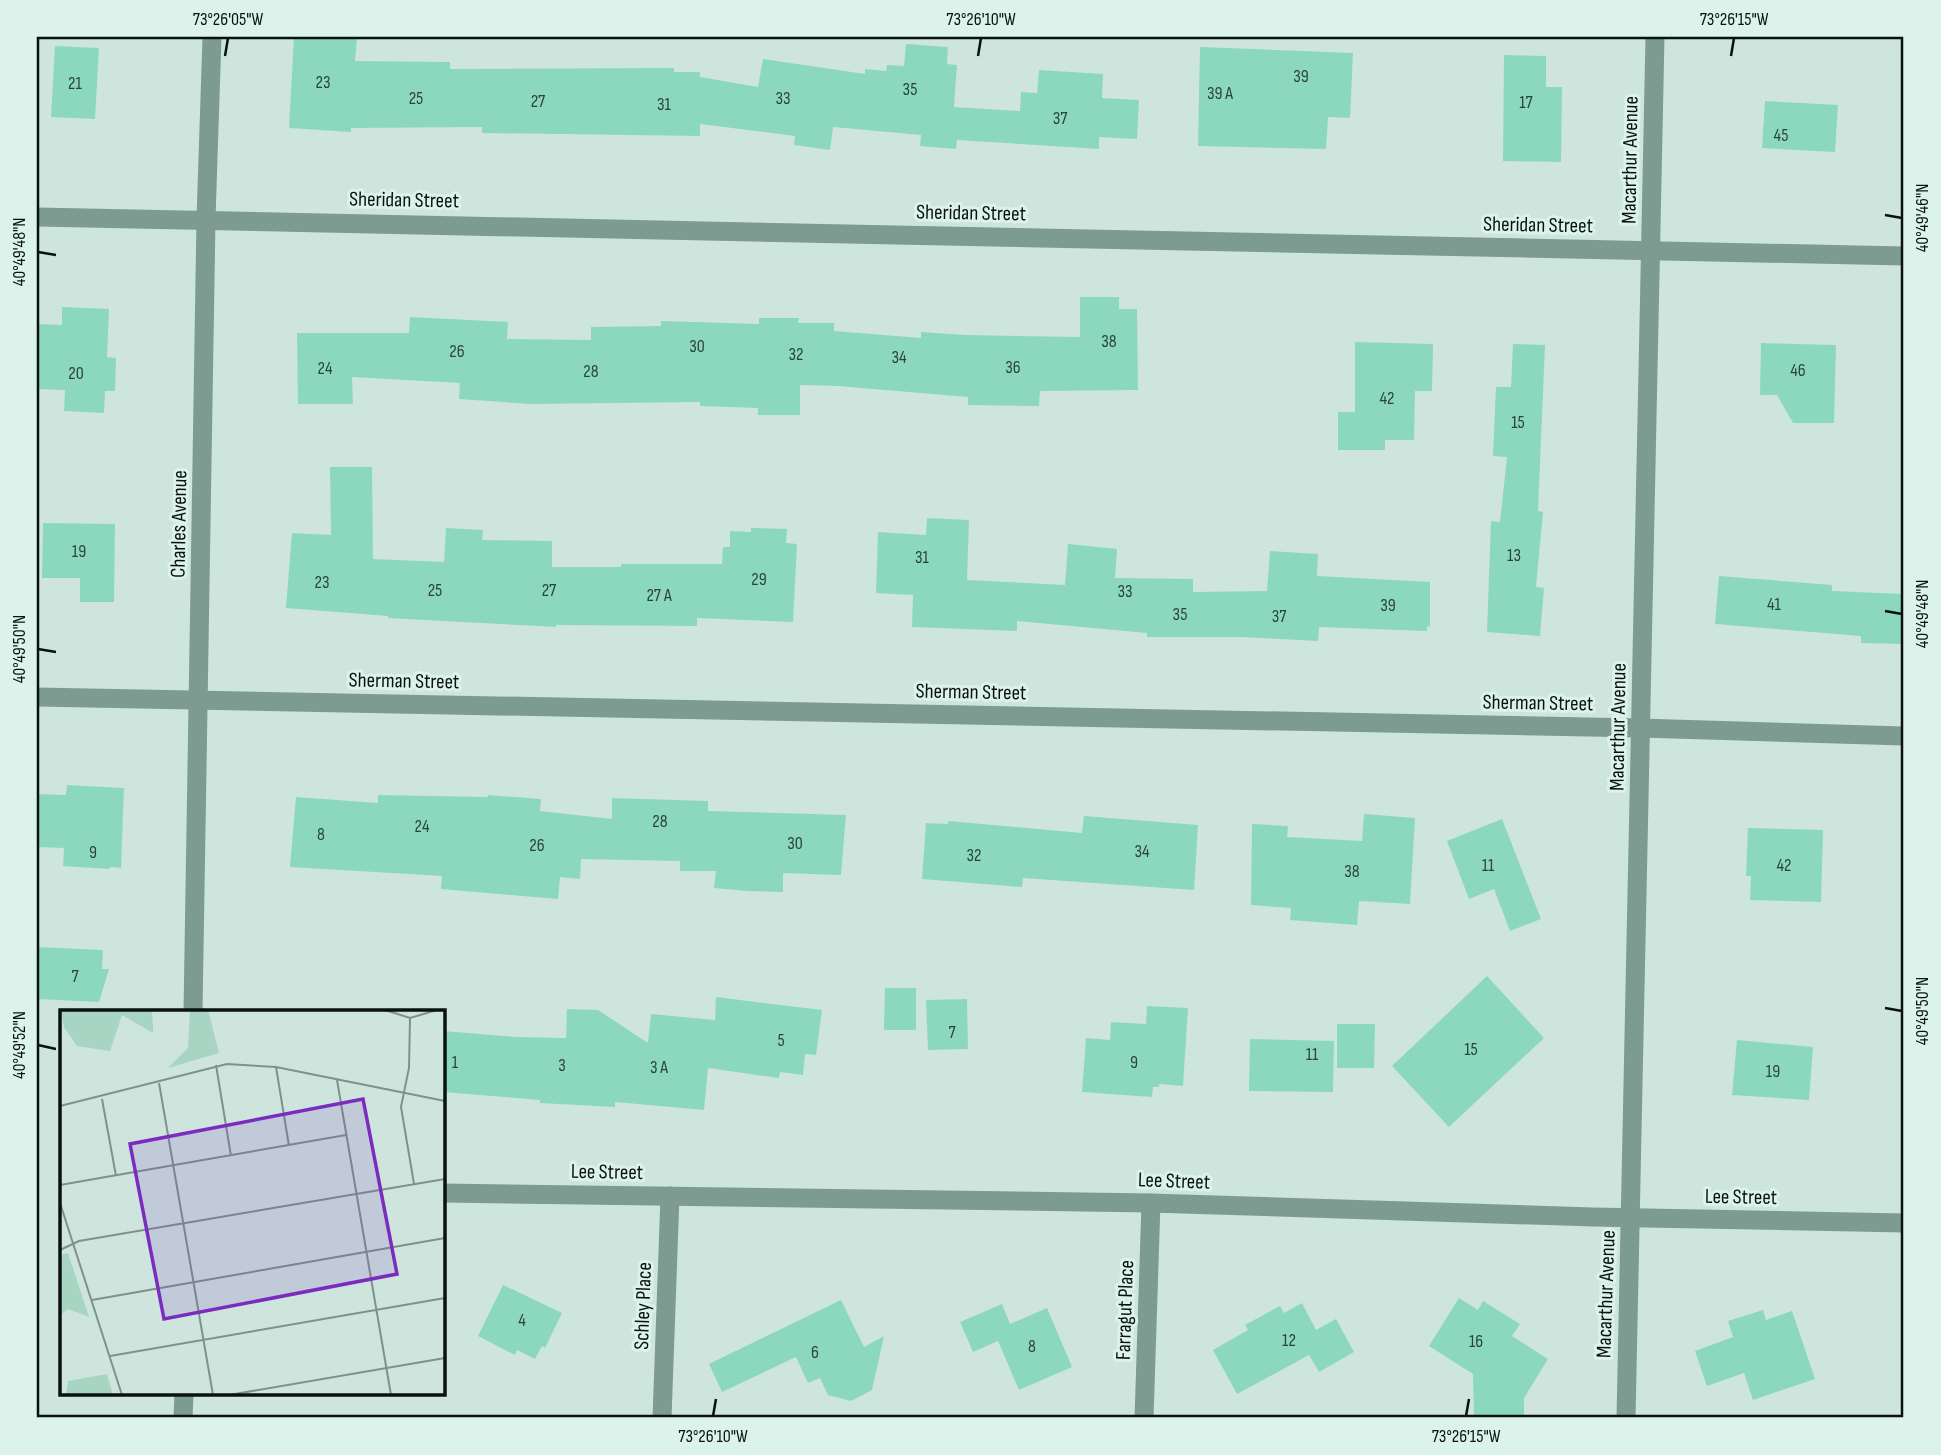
<svg xmlns="http://www.w3.org/2000/svg" width="1941" height="1455" font-family="'Sofia Sans Condensed',sans-serif">
	<rect width="100%" height="100%" fill="#cee5dd"/>
	<!-- building -->
	<g fill="#8cd8bf">
		<polygon points="294,37 357,37 355,61 450,62 450,69 674,68 674,72 700,72 700,77 758,87 763,59 865,74 865,69 886,71 887,65 904,66 906,44 948,47 947,64 957,65 954,107 1020,111 1021,92 1037,93 1039,70 1103,74 1102,98 1139,100 1137,139 1099,137 1099,149 957,140 956,149 920,146 921,135 833,127 830,150 794,145 795,136 700,124 700,136 482,133 482,127 351,128 351,132 289,128"/>
		<polygon points="55,46 99,48 95,119 51,117"/>
		<polygon points="1200,47 1353,53 1350,118 1328,117 1326,149 1198,146"/>
		<polygon points="1504,55 1546,56 1546,87 1562,87 1561,162 1503,161"/>
		<polygon points="1765,101 1838,105 1835,152 1762,148"/>
		<polygon points="1080,297 1119,297 1119,309 1137,309 1138,390 1040,391 1039,406 968,405 968,397 838,386 800,385 800,415 758,415 758,408 700,406 700,402 530,404 459,399 460,383 352,377 353,404 298,404 297,333 409,333 410,317 508,322 507,339 591,340 591,327 661,326 661,321 759,324 759,318 799,318 798,323 834,323 834,331 921,338 921,332 966,335 1080,337"/>
		<polygon points="62,307 109,309 107,357 116,358 115,391 105,391 104,413 64,411 65,390 37,389 37,324 62,325"/>
		<polygon points="1355,342 1433,344 1432,391 1415,391 1414,440 1385,440 1385,450 1338,450 1338,412 1355,412"/>
		<polygon points="1761,343 1836,345 1834,423 1793,423 1777,395 1760,395"/>
		<polygon points="1513,344 1545,345 1538,511 1543,512 1536,587 1544,588 1540,636 1487,632 1491,521 1500,522 1507,457 1493,456 1496,387 1511,387"/>
		<polygon points="330,467 372,467 373,559 444,562 446,528 483,530 482,540 552,541 552,567 621,567 621,564 722,564 723,547 730,547 730,531 751,532 751,528 787,529 786,543 797,544 793,622 697,618 697,626 556,625 556,627 388,618 388,616 286,608 292,533 331,535"/>
		<polygon points="927,518 969,520 967,580 1065,585 1068,544 1117,549 1115,578 1193,579 1193,592 1267,591 1270,551 1318,554 1317,576 1430,582 1430,627 1427,626 1427,631 1319,627 1318,641 1241,637 1147,637 1147,633 1017,621 1017,631 912,627 913,595 876,593 878,532 926,535"/>
		<polygon points="43,523 115,524 114,602 80,602 80,578 42,578"/>
		<polygon points="1719,576 1832,585 1832,591 1904,594 1904,644 1861,643 1861,636 1715,624"/>
		<polygon points="67,785 124,788 121,868 110,867 110,869 63,866 64,848 37,847 37,794 66,795"/>
		<polygon points="378,795 488,797 488,795 541,799 540,811 612,819 612,798 708,801 708,811 846,815 841,875 783,873 783,892 748,891 714,888 716,871 680,871 680,861 581,859 580,879 560,877 558,899 441,889 442,876 290,867 296,797 378,803"/>
		<polygon points="1364,814 1415,818 1410,904 1359,901 1357,925 1290,920 1291,908 1251,905 1252,824 1288,826 1287,837 1362,841"/>
		<polygon points="1084,816 1198,825 1194,890 1023,878 1022,887 922,879 926,823 948,824 948,821 1082,833"/>
		<polygon points="1502,819 1541,919 1510,931 1494,889 1469,899 1447,841"/>
		<polygon points="1748,828 1823,830 1821,902 1750,900 1751,876 1746,876"/>
		<polygon points="37,947 103,950 102,969 109,969 99,1002 37,999"/>
		<polygon points="1487,976 1544,1038 1449,1127 1392,1066"/>
		<polygon points="885,988 916,988 916,1030 884,1030"/>
		<polygon points="716,997 822,1010 816,1055 805,1054 803,1075 780,1072 779,1078 708,1068 704,1110 615,1102 615,1107 540,1103 540,1100 443,1092 443,1031 516,1037 566,1038 567,1009 598,1010 648,1043 651,1014 715,1020"/>
		<polygon points="967,999 968,1049 928,1050 926,1000"/>
		<polygon points="1147,1006 1188,1008 1183,1086 1159,1084 1159,1087 1153,1087 1152,1097 1082,1092 1086,1038 1110,1040 1111,1022 1146,1024"/>
		<polygon points="1337,1024 1375,1024 1374,1068 1337,1068"/>
		<polygon points="1250,1039 1334,1041 1333,1092 1249,1091"/>
		<polygon points="1737,1040 1813,1047 1809,1100 1732,1095"/>
		<polygon points="503,1285 562,1313 545,1348 542,1346 535,1359 517,1350 515,1355 478,1336"/>
		<polygon points="1459,1298 1478,1310 1483,1301 1520,1324 1512,1336 1548,1359 1524,1398 1524,1418 1474,1418 1473,1374 1429,1346"/>
		<polygon points="841,1300 864,1347 884,1336 872,1390 851,1401 828,1395 820,1378 808,1383 796,1357 722,1392 709,1364"/>
		<polygon points="1302,1303 1316,1330 1336,1319 1354,1352 1319,1372 1309,1355 1237,1394 1213,1350 1248,1330 1245,1325 1280,1306 1284,1313"/>
		<polygon points="1002,1304 1010,1324 1047,1308 1072,1367 1019,1390 998,1341 973,1352 960,1322"/>
		<polygon points="1763,1310 1766,1320 1792,1311 1815,1379 1753,1400 1744,1373 1707,1386 1695,1351 1733,1337 1728,1321"/>
	</g>
	<g fill="none" stroke-linecap="round" stroke-linejoin="round">
		<!-- minor -->
		<g stroke="#7d9b90" stroke-width="19">
			<polyline points="37,217 1904,256"/>
			<polyline points="37,697 1640,728 1904,736"/>
			<polyline points="193,1012 206,219 212,37"/>
			<polyline points="443,1193 1151,1203 1593,1217 1904,1223"/>
			<polyline points="183,1418 184,1394"/>
			<polyline points="662,1418 670,1196"/>
			<polyline points="1144,1418 1151,1203"/>
			<polyline points="1626,1418 1655,37"/>
		</g>
	</g>
	<!-- ticks -->
	<path fill="none" stroke="#0a1210" stroke-width="2.5" d="M 225,56 L 228,38M 978,56 L 981,38M 1731,56 L 1734,38M 1885,215 L 1902,218M 38,252 L 56,255M 1885,611 L 1902,614M 38,649 L 56,652M 1885,1008 L 1902,1011M 38,1045 L 56,1049M 713,1416 L 716,1399M 1466,1416 L 1469,1399"/>
	<g text-anchor="middle" dominant-baseline="central" stroke-width="6" stroke-linejoin="round" paint-order="stroke">
		<!-- number labels -->
		<g font-size="18" fill="#2a443c">
			<text x="1301" y="76">39</text>
			<text x="323" y="82">23</text>
			<text x="75" y="83">21</text>
			<text x="910" y="89">35</text>
			<text x="1220" y="93">39 A</text>
			<text x="416" y="98">25</text>
			<text x="783" y="98">33</text>
			<text x="538" y="101">27</text>
			<text x="1526" y="102">17</text>
			<text x="664" y="104">31</text>
			<text x="1060" y="118">37</text>
			<text x="1781" y="135">45</text>
			<text x="1109" y="341">38</text>
			<text x="697" y="346">30</text>
			<text x="457" y="351">26</text>
			<text x="796" y="354">32</text>
			<text x="899" y="357">34</text>
			<text x="1013" y="367">36</text>
			<text x="325" y="368">24</text>
			<text x="1798" y="370">46</text>
			<text x="591" y="371">28</text>
			<text x="76" y="373">20</text>
			<text x="1387" y="398">42</text>
			<text x="1518" y="422">15</text>
			<text x="79" y="551">19</text>
			<text x="1514" y="555">13</text>
			<text x="922" y="557">31</text>
			<text x="759" y="579">29</text>
			<text x="322" y="582">23</text>
			<text x="435" y="590">25</text>
			<text x="549" y="590">27</text>
			<text x="1125" y="591">33</text>
			<text x="659" y="595">27 A</text>
			<text x="1774" y="604">41</text>
			<text x="1388" y="605">39</text>
			<text x="1180" y="614">35</text>
			<text x="1279" y="616">37</text>
			<text x="660" y="821">28</text>
			<text x="422" y="826">24</text>
			<text x="321" y="834">8</text>
			<text x="795" y="843">30</text>
			<text x="537" y="845">26</text>
			<text x="1142" y="851">34</text>
			<text x="93" y="852">9</text>
			<text x="974" y="855">32</text>
			<text x="1488" y="865">11</text>
			<text x="1784" y="865">42</text>
			<text x="1352" y="871">38</text>
			<text x="75" y="976">7</text>
			<text x="952" y="1032">7</text>
			<text x="781" y="1040">5</text>
			<text x="1471" y="1049">15</text>
			<text x="1312" y="1054">11</text>
			<text x="455" y="1062">1</text>
			<text x="1134" y="1062">9</text>
			<text x="562" y="1065">3</text>
			<text x="659" y="1067">3 A</text>
			<text x="1773" y="1071">19</text>
			<text x="522" y="1320">4</text>
			<text x="1289" y="1340">12</text>
			<text x="1476" y="1341">16</text>
			<text x="1032" y="1346">8</text>
			<text x="815" y="1352">6</text>
		</g>
		<!-- street labels -->
		<g font-size="21" fill="#0a1210" stroke="#dbf3ea">
			<text transform="translate(1630 160) rotate(-89)">Macarthur Avenue</text>
			<text transform="translate(404 200) rotate(1)">Sheridan Street</text>
			<text transform="translate(971 213) rotate(1)">Sheridan Street</text>
			<text transform="translate(1538 225) rotate(1)">Sheridan Street</text>
			<text transform="translate(179 524) rotate(-89)">Charles Avenue</text>
			<text transform="translate(404 681) rotate(1)">Sherman Street</text>
			<text transform="translate(971 692) rotate(1)">Sherman Street</text>
			<text transform="translate(1538 703) rotate(1)">Sherman Street</text>
			<text transform="translate(1618 727) rotate(-89)">Macarthur Avenue</text>
			<text transform="translate(607 1172) rotate(1)">Lee Street</text>
			<text transform="translate(1174 1181) rotate(2)">Lee Street</text>
			<text transform="translate(1741 1197) rotate(1)">Lee Street</text>
			<text transform="translate(1606 1294) rotate(-88)">Macarthur Avenue</text>
			<text transform="translate(643 1306) rotate(-88)">Schley Place</text>
			<text transform="translate(1125 1310) rotate(-88)">Farragut Place</text>
		</g>
	</g>
	<!-- overview -->
	<g transform="translate(60 1010)">
		<rect width="385" height="385" fill="#cee5dd"/>
		<path d="M 0,0 L 92,0 L 93,18 L 93,23 L 62,5 L 50,41 L 17,36 L 4,17 ZM 130,0 L 148,0 L 159,43 L 108,58 L 128,38 ZM 8,243 L 29,307 L 8,299 L 0,305 L 0,245 ZM 47,364 L 53,385 L 6,385 L 8,371 Z" fill="#a8d4c4"/>
		<path fill="none" stroke="#80918b" stroke-width="2" d="M 325,0 L 350,8 L 377,0M 350,8 L 349,58 L 341,97 L 354,174M 156,55 L 171,146M 216,57 L 229,136M 277,70 L 331,385M 99,73 L 153,385M 42,89 L 56,166M 0,96 L 167,54 L 216,57 L 385,91M 0,175 L 286,125M 0,193 L 62,385M 0,240 L 19,231 L 385,169M 32,290 L 385,228M 50,346 L 385,288M 169,385 L 385,348"/>
		<path fill="#7b2cbf" fill-opacity="0.15" stroke="#7b2cbf" stroke-width="3.5" d="M 303,89 L 337,264 L 104,309 L 70,134 Z"/>
		<rect width="385" height="385" fill="none" stroke="#0a1210" stroke-width="3.5"/>
	</g>
	<!-- border -->
	<rect width="1941" height="1455" fill="none" stroke="#dbf3ea" stroke-width="77"/>
	<rect x="38" y="38" width="1864" height="1378" fill="none" stroke="#0a1210" stroke-width="2.5"/>
	<g font-size="18" text-anchor="middle" fill="#0a1210">
		<text x="228" y="25">73°26'05"W</text>
		<text x="981" y="25">73°26'10"W</text>
		<text x="1734" y="25">73°26'15"W</text>
		<text transform="translate(1922 218) rotate(-90)" y="6">40°49'46"N</text>
		<text transform="translate(19 252) rotate(-90)" y="6">40°49'48"N</text>
		<text transform="translate(1922 614) rotate(-90)" y="6">40°49'48"N</text>
		<text transform="translate(19 649) rotate(-90)" y="6">40°49'50"N</text>
		<text transform="translate(1922 1011) rotate(-90)" y="6">40°49'50"N</text>
		<text transform="translate(19 1045) rotate(-90)" y="6">40°49'52"N</text>
		<text x="713" y="1442">73°26'10"W</text>
		<text x="1466" y="1442">73°26'15"W</text>
	</g>
</svg>
